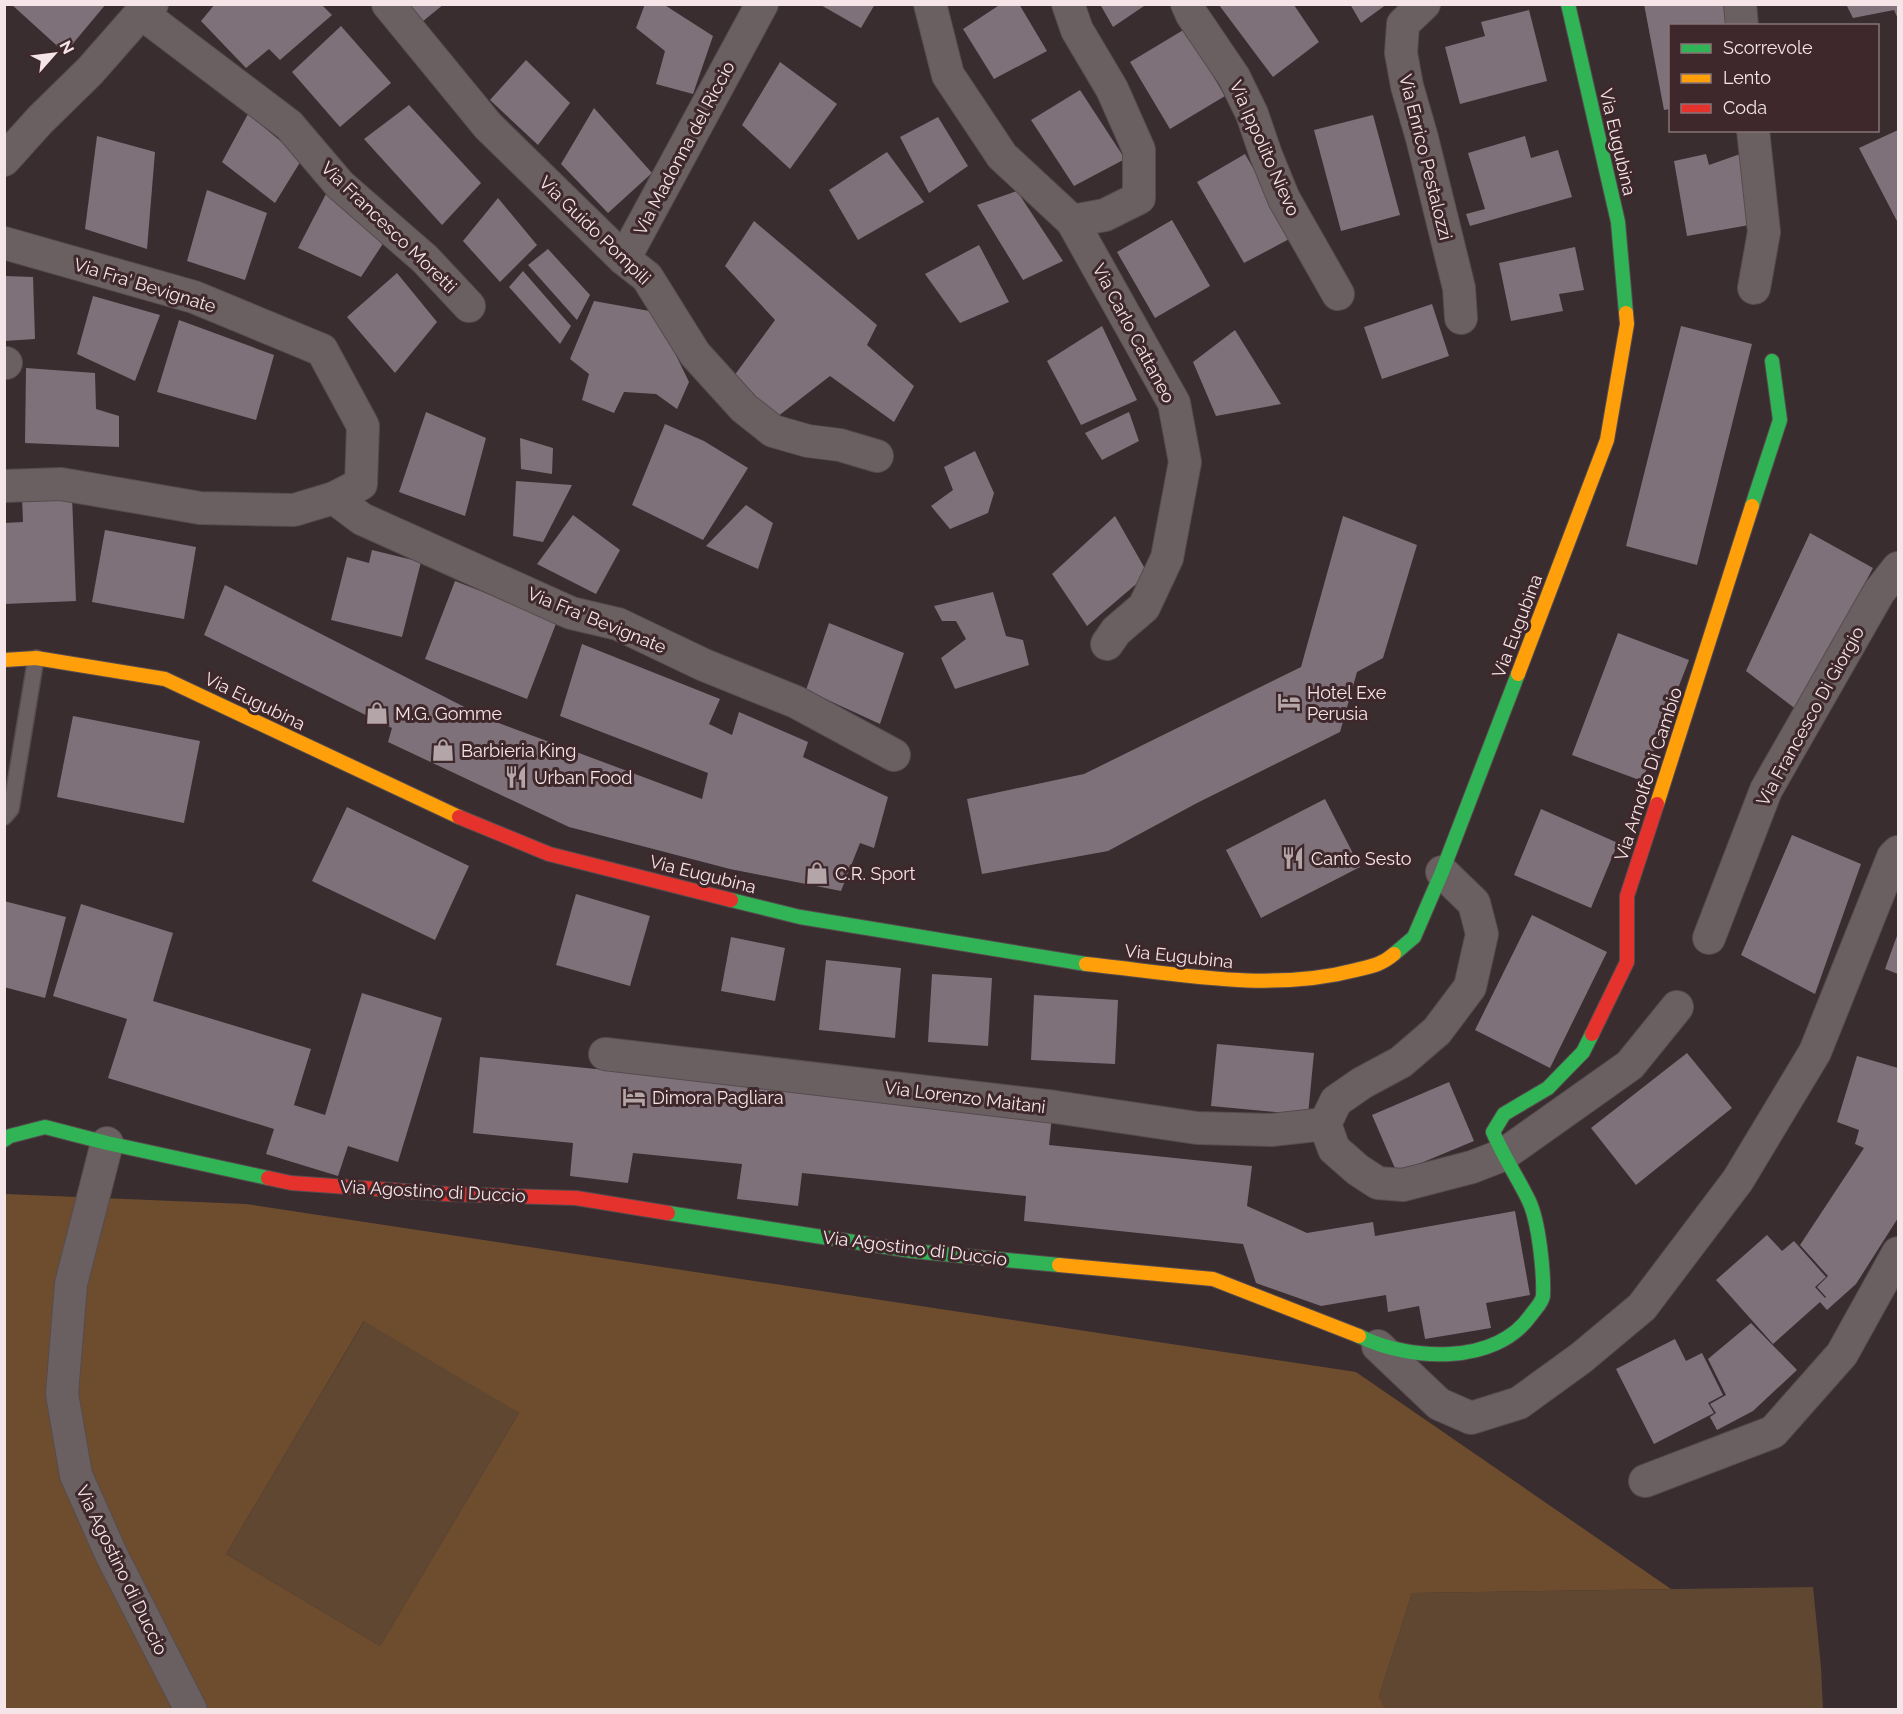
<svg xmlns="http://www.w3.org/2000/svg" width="1903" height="1714" font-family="Raleway,sans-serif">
	<rect width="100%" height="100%" fill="#392d30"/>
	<!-- green -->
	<g fill="#5f4732">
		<polygon points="365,1320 519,1413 380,1646 226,1554"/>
		<polygon points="1813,1587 1821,1667 1823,1709 1385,1710 1379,1696 1412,1593"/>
	</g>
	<!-- forest -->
	<path fill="#6e4d2f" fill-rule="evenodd" d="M 5,1194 L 246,1204 L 1356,1372 L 1671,1589 L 1412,1593 L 1379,1696 L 1385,1709 L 5,1710 ZM 364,1321 L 519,1413 L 380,1646 L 226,1554 Z"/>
	<!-- building -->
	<g fill="#7f7179">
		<polygon points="11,4 106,4 65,53"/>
		<polygon points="215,4 321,4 332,15 280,60 269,49 246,68 201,21"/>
		<polygon points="406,4 444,4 422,22"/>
		<polygon points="645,4 663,4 713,36 693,94 656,84 665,51 636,28"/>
		<polygon points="819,4 875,4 861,28"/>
		<polygon points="1001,4 1019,4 1047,51 994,79 963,29"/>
		<polygon points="1100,4 1147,4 1113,27"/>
		<polygon points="1350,4 1387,4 1361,23"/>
		<polygon points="1644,4 1728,4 1733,26 1670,26 1670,109 1664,110"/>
		<polygon points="1846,4 1898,4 1898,19 1894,10 1853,18"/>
		<polygon points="1219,5 1294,5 1319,42 1273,77"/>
		<polygon points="1529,10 1547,81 1460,104 1445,47 1485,36 1481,22"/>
		<polygon points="341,26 391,83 340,127 292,72"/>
		<polygon points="1185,29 1225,96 1170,129 1130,62"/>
		<polygon points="526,60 570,103 538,145 490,100"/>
		<polygon points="780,62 837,104 790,169 742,125"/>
		<polygon points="1080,90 1125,159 1074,186 1031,120"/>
		<polygon points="409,105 481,183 442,225 364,139"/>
		<polygon points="594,108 652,173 608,213 561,164"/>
		<polygon points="248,114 302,159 275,203 222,162"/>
		<polygon points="1373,115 1400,215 1341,231 1314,130"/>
		<polygon points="938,117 968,166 929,193 900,137"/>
		<polygon points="1898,130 1898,223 1859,148"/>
		<polygon points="97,136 155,152 147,249 85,229"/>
		<polygon points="1525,136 1531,158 1558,150 1572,197 1470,226 1466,214 1485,209 1468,153"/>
		<polygon points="887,152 924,202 858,240 829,190"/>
		<polygon points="1743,153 1755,224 1687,236 1674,161 1706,154 1709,165"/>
		<polygon points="1245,154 1293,237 1244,263 1197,182"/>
		<polygon points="207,190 267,213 245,280 187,261"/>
		<polygon points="1017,191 1063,261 1023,280 977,205"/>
		<polygon points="326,194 386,239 361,277 298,248"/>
		<polygon points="498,198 537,245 500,282 463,241"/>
		<polygon points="1172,220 1210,286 1155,318 1117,252"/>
		<polygon points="754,221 877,325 867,345 914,386 894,422 830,376 777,417 731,380 775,320 725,266"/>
		<polygon points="979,245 1009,302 960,323 925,274"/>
		<polygon points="1575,247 1584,290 1559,294 1563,311 1511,321 1499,263"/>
		<polygon points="548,249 590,295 577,320 528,265"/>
		<polygon points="523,271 571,326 560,344 509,287"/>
		<polygon points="397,273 437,322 395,373 347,317"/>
		<polygon points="4,276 33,277 35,339 4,341"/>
		<polygon points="93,296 160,315 135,381 77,354"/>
		<polygon points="594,301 655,312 689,382 677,409 656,394 624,392 614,413 582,400 589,374 570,359"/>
		<polygon points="1432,304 1449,356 1382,379 1364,327"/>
		<polygon points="179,320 274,355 256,420 157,392"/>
		<polygon points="1102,326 1137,400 1081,425 1047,361"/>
		<polygon points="1681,326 1752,344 1697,565 1626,546"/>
		<polygon points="1235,330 1281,404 1216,416 1193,362"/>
		<polygon points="26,368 95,373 96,409 119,416 119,447 25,443"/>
		<polygon points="426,412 486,438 465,516 399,492"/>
		<polygon points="1129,412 1139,441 1102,460 1085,433"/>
		<polygon points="665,424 704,441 748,468 703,540 632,505"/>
		<polygon points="520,438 553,448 552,474 521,469"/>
		<polygon points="975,451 994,493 988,513 950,529 931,506 953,490 944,467"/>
		<polygon points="516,481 572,485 543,542 513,536"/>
		<polygon points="72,495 76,601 4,604 4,523 23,522 22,497"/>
		<polygon points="746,505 773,523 758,569 706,546"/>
		<polygon points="573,515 620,550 596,594 537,564"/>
		<polygon points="1115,516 1148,574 1087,626 1052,574"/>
		<polygon points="1343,516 1417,545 1383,658 1357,672 1340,732 1197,803 1108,851 982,874 967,799 1084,774 1301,667"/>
		<polygon points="105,530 196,547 184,619 92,602"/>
		<polygon points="1810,533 1873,568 1797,710 1746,671"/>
		<polygon points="372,550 421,562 402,637 331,620 347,557 369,563"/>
		<polygon points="455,581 557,621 527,699 425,659"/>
		<polygon points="225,585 488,719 702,799 708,773 560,716 582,644 720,699 709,724 732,735 739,712 808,742 803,757 888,797 874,848 860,843 841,891 730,869 569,827 388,742 392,728 204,635"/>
		<polygon points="993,592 1006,636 1023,640 1029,665 955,689 941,658 966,639 956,621 942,621 934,606"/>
		<polygon points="829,623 904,653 880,724 806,690"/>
		<polygon points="1618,633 1689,660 1642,781 1572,755"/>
		<polygon points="73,716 200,741 184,823 57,797"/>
		<polygon points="1325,799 1360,867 1261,918 1226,850"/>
		<polygon points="347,807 469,866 435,940 312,881"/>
		<polygon points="1541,809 1618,843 1591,908 1514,875"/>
		<polygon points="1792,835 1861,864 1815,994 1741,955"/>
		<polygon points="576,894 650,916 630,986 556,965"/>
		<polygon points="4,901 66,917 45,998 4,987"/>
		<polygon points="81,904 173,933 153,1001 311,1049 294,1105 325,1115 362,993 442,1018 398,1162 348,1146 338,1176 266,1154 274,1129 108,1078 127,1019 53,996"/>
		<polygon points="1532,915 1607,952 1550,1068 1475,1030"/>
		<polygon points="1898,933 1898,974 1885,969"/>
		<polygon points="731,937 785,948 775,1001 721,991"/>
		<polygon points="826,960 901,968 895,1038 819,1030"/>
		<polygon points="932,974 992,978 988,1046 928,1042"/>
		<polygon points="1034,995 1118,1000 1115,1064 1031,1060"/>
		<polygon points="1217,1044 1314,1053 1308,1115 1211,1106"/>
		<polygon points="1687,1053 1732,1108 1636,1185 1591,1128"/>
		<polygon points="1857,1056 1898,1068 1898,1218 1856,1284 1827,1310 1820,1302 1773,1344 1716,1280 1767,1235 1782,1251 1794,1241 1826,1277 1815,1287 1825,1298 1826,1297 1817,1287 1828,1276 1800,1245 1864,1148 1855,1144 1859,1130 1837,1122"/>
		<polygon points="480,1057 1052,1116 1049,1145 1252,1166 1247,1206 1307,1233 1373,1222 1375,1236 1515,1211 1530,1295 1486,1303 1491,1328 1425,1339 1419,1306 1388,1312 1386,1295 1321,1306 1256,1283 1243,1244 1024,1221 1026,1196 802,1173 798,1206 737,1199 742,1164 633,1153 628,1183 570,1176 573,1143 473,1133"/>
		<polygon points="1449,1082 1474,1141 1397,1173 1372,1115"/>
		<polygon points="1751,1323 1797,1370 1753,1411 1717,1430 1710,1417 1716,1413 1710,1404 1726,1395 1708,1359"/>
		<polygon points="1675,1339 1686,1361 1702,1353 1723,1395 1708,1403 1714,1413 1654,1444 1616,1369"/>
	</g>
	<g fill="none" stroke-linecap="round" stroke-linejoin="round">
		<!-- lane casing -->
		<g stroke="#574b4e" stroke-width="18">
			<polyline id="lane" points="4,817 11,809 36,658"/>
		</g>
		<!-- street casing -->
		<g stroke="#574b4e" stroke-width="34">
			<g id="street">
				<polyline points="152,4 141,13 289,125 340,185 425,259 469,306"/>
				<polyline points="388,4 488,126 624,259 647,277 695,354 744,408 773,431 808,441 840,445 877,456"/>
				<polyline points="930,4 948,75 1002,156 1072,221 1105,215 1139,198 1139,150 1112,89 1077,30 1068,4"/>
				<polyline points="1187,4 1192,15 1234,77 1252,114 1266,155 1284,199 1338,294"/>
				<polyline points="1424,4 1403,24 1401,53 1407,86 1422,138 1459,288 1461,318"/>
				<polyline points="1740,4 1742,26"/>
				<polyline points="1753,130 1764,232 1754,288"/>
				<polyline points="4,160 40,120 90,71 141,13"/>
				<polyline points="1072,221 1174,403 1185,462 1167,558 1144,607 1116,631 1107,644"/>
				<polyline points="4,243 194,297 322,350 363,426 361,484 334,498 294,510 200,508 61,484 4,486"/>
				<polyline points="624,259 762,4"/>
				<polyline points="4,363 6,363"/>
				<polyline points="334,498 362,519 571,613 618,624 704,665 796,702 894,755"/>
				<polyline points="1442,872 1474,903 1482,934 1470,987 1437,1031 1401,1062 1362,1083 1336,1101 1325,1124 1334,1149 1358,1170 1378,1183 1403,1185 1472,1167 1503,1155 1630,1065 1677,1007"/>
				<polyline points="1709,938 1766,790 1879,592 1898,568"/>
				<polyline points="605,1054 1055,1107 1197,1128 1271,1130 1325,1124"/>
				<polyline points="107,1143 71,1284 62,1394 76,1475 111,1554 191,1710"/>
				<polyline points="1378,1346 1439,1404 1471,1418 1519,1403 1581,1358 1642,1307 1738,1180 1815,1052 1893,857 1898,852"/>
				<polyline points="1645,1481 1773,1432 1842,1354 1898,1253"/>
			</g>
		</g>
		<!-- fast casing -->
		<g stroke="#574b4e" stroke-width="16">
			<g id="fast">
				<polyline points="1568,4 1618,222 1626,313"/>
				<polyline points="1752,506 1780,420 1772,361"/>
				<polyline points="731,900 800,917 1086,964"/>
				<polyline points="1394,954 1414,937 1442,872 1518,674"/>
				<polyline points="4,1140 10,1136 45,1127 107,1143 268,1178"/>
				<polyline points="668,1213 912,1251 1059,1265"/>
				<path d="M 1359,1336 C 1409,1361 1495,1366 1531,1315 C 1535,1309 1542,1303 1543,1296 C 1544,1273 1539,1222 1529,1201 C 1518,1178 1503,1156 1493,1132 L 1504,1114 L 1548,1088 L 1583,1052 L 1592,1034"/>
			</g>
		</g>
		<!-- slow casing -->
		<g stroke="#574b4e" stroke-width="16">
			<g id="slow">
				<polyline points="4,660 36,658 165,679 459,817"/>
				<polyline points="1518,674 1607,440 1627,324 1626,313"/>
				<polyline points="1657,804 1752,506"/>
				<path d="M 1086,964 C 1174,973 1268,993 1356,970 C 1372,966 1381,965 1394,954"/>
				<polyline points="1059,1265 1213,1279 1359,1336"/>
			</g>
		</g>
		<!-- jam casing -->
		<g stroke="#574b4e" stroke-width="16">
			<g id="jam">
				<polyline points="459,817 549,854 731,900"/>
				<polyline points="1592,1034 1627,962 1627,896 1657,804"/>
				<polyline points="268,1178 291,1183 447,1194 576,1198 668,1213"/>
			</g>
		</g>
		<!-- lane -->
		<use href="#lane" stroke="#6a6062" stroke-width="15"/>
		<!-- street -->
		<use href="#street" stroke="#6a6062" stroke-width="32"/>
		<!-- fast -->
		<use href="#fast" stroke="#30b455" stroke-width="14"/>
		<!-- slow -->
		<use href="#slow" stroke="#ff9f0a" stroke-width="14"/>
		<!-- jam -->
		<use href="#jam" stroke="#e5322d" stroke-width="14"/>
	</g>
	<!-- icons -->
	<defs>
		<g id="hotel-bare" transform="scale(1.8)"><path d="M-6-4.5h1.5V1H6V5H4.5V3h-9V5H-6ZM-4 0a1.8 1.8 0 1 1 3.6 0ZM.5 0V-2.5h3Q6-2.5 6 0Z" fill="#b3a5a8" stroke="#3e282c" stroke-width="2.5" paint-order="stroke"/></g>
		<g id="shop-bare" transform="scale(1.8)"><path d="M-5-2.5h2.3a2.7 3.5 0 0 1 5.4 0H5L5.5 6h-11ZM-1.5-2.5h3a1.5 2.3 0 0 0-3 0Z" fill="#b3a5a8" stroke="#3e282c" stroke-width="2.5" paint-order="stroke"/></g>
		<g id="restaurant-bare" transform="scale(1.8)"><path d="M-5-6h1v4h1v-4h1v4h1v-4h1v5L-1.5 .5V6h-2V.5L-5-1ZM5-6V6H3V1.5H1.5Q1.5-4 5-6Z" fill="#b3a5a8" stroke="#3e282c" stroke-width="2.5" paint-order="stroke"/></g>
	</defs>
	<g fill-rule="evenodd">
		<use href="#hotel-bare" x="1289" y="702"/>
		<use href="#shop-bare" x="377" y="713"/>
		<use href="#shop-bare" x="443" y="750"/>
		<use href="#restaurant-bare" x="516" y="777"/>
		<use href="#restaurant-bare" x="1293" y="858"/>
		<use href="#shop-bare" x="817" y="873"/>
		<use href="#hotel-bare" x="634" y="1097"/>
	</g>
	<g text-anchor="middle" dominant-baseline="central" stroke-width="6" stroke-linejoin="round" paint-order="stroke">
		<!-- street labels -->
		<g font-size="18" fill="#f5e5e8" stroke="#3e282c">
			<text transform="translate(1618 142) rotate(77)">Via Eugubina</text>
			<text transform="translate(684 148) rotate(-62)">Via Madonna del Riccio</text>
			<text transform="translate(1265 148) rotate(66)">Via Ippolito Nievo</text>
			<text transform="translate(1426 157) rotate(76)">Via Enrico Pestalozzi</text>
			<text transform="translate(389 227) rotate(44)">Via Francesco Moretti</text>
			<text transform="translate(595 230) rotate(44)">Via Guido Pompili</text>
			<text transform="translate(145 285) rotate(17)">Via Fra' Bevignate</text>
			<text transform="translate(1134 333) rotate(62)">Via Carlo Cattaneo</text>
			<text transform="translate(597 620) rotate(22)">Via Fra' Bevignate</text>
			<text transform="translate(1517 626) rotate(-69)">Via Eugubina</text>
			<text transform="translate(255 701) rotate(26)">Via Eugubina</text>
			<text transform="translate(1810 716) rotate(-61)">Via Francesco Di Giorgio</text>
			<text transform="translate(1648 774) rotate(-72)">Via Arnolfo Di Cambio</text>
			<text transform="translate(703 874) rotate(14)">Via Eugubina</text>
			<text transform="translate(1179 956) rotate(6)">Via Eugubina</text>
			<text transform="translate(965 1097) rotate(7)">Via Lorenzo Maitani</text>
			<text transform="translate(433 1191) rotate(3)">Via Agostino di Duccio</text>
			<text transform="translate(915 1248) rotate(7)">Via Agostino di Duccio</text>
			<text transform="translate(122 1570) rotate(64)">Via Agostino di Duccio</text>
		</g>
		<!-- poi labels -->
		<g font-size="18" fill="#f5e5e8" stroke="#3e282c" text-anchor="start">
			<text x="1307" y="692">Hotel Exe<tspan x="1307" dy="21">Perusia</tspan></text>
			<text x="395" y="713">M.G. Gomme</text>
			<text x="461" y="750">Barbieria King</text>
			<text x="534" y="777">Urban Food</text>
			<text x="1311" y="858">Canto Sesto</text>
			<text x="835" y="873">C.R. Sport</text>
			<text x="652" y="1097">Dimora Pagliara</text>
		</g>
	</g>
	<!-- border -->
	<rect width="1903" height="1714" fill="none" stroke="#f5e5e8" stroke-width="12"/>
	<!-- legend -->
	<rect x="1669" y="24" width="210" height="108" fill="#3e282c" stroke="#877477" stroke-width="1.5"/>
	<rect x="1681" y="44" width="30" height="9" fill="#30b455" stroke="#877477" stroke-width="1.5"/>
	<text x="1723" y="54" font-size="18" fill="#f5e5e8">Scorrevole</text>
	<rect x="1681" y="74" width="30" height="9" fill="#ff9f0a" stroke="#877477" stroke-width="1.5"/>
	<text x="1723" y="84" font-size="18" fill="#f5e5e8">Lento</text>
	<rect x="1681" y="104" width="30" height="9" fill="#e5322d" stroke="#877477" stroke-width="1.5"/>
	<text x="1723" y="114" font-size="18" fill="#f5e5e8">Coda</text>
	<!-- north arrow -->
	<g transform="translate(54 54) rotate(62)" stroke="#3e282c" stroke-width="4.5" paint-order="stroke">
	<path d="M0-4.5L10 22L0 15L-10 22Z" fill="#f5e5e8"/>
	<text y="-9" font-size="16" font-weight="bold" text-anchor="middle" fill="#f5e5e8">N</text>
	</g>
</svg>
